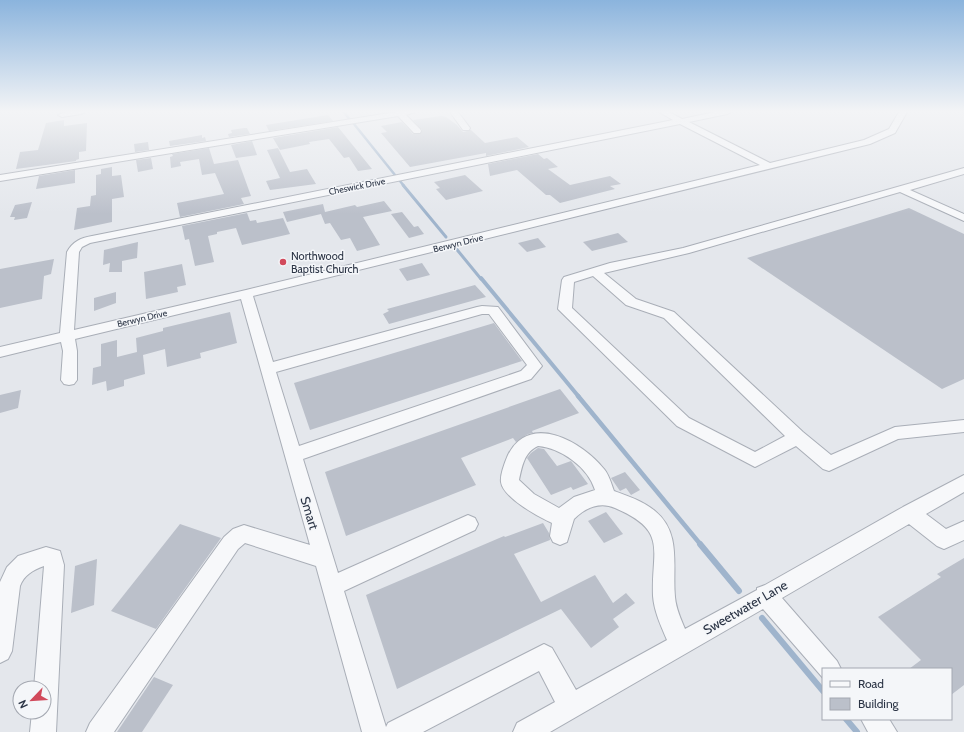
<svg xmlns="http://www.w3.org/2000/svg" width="964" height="732" font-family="Cabin,sans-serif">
	<rect width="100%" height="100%" fill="#e4e7ec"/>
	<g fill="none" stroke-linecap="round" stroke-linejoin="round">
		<!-- stream-far4 -->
		<g stroke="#9fb4cc" stroke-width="2.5">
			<polyline points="344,112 350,120"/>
			<polyline points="354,124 395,175"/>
			<polyline points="400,181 404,186"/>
		</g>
		<!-- stream-far3 -->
		<g stroke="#9fb4cc" stroke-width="3">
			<polyline points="403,185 446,237"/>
			<polyline points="454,246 481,279"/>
		</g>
		<!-- stream-far2 -->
		<polyline stroke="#9fb4cc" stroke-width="4" points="481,278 579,397"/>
		<!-- stream-far1 -->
		<polyline stroke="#9fb4cc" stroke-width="4.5" points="578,396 701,545"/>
		<!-- stream -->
		<g stroke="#9fb4cc" stroke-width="6">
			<polyline points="700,544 739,591"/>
			<polyline points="762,618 823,691"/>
			<polyline points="846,719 857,732"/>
		</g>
	</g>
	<!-- building -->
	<g fill="#bbc0ca">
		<polygon points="328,115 333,121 269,131 266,125"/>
		<polygon points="441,116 446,117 457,125 463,132 471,130 485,143 517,137 529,147 486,156 486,153 410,167 381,133 387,132 381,126 402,122 413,134 420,134 422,130 413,120"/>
		<polygon points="64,120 64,126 87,123 86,151 79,152 79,159 76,160 76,161 16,169 20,152 38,150 46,123"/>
		<polygon points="338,127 372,169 358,171 349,157 344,158 329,139 309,142 310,144 280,150 273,138"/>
		<polygon points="244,128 247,128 250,134 229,137 228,134 232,133 231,130"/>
		<polygon points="202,135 202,138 205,137 206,141 170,146 169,141"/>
		<polygon points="252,141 257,155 236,158 231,145"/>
		<polygon points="148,142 149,150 135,152 134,144"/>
		<polygon points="209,148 214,164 238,160 251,196 241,198 244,204 180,217 177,203 224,194 215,173 202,175 199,159 180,162 181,166 171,168 170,157 173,156 172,154"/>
		<polygon points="278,148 290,172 307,169 316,184 270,190 266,181 280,178 267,150"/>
		<polygon points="538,154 544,159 547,158 558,167 548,169 570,185 610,176 621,184 610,186 615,189 560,203 550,195 546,195 517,170 490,176 488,164"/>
		<polygon points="151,158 153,169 138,172 136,160"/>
		<polygon points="112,167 112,176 121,175 124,197 112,199 112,222 74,230 77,208 90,206 91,196 96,195 96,175 101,174 101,169"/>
		<polygon points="75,170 75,183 36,189 39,176"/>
		<polygon points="465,175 483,191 446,200 436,189 440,188 434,182"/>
		<polygon points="384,201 392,211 363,217 380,245 357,251 350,238 341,240 330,223 325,224 321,214 287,222 283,212 323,204 325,212 355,205 357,207"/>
		<polygon points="32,202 27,218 14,220 15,217 10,217 15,205"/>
		<polygon points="909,208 964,234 964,379 942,389 747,258"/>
		<polygon points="402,212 414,227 418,226 424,234 409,238 391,214"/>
		<polygon points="247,213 250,221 256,220 257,223 283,218 290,234 242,245 236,228 217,232 217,234 208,236 214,262 195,266 189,239 185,240 182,226"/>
		<polygon points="618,233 628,242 592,251 583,242"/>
		<polygon points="538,238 546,247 527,252 518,243"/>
		<polygon points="138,242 137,258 122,261 122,272 109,272 110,263 103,265 104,250"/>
		<polygon points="54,259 51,274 44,276 42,299 0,308 0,269"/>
		<polygon points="422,263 430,275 407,281 399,269"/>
		<polygon points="182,264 186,285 177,287 178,292 146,299 144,272"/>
		<polygon points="475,285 486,297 389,324 383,314 389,311 387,309"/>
		<polygon points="116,292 116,303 94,311 94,298"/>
		<polygon points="230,312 237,343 200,353 201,358 167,367 165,349 143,355 145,374 124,380 124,386 107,391 106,381 92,385 93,368 101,366 101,344 117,340 117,357 137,352 136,338 163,331 163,328"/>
		<polygon points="494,323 522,361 310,430 294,383"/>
		<polygon points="560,389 579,413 532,431 533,433 528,434 516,442 513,438 461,458 476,485 346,536 325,472"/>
		<polygon points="21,390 18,408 0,413 0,395"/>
		<polygon points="538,448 544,449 557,466 571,461 588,484 573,490 571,487 551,495 527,458 531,453"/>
		<polygon points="625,472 640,490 631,495 626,488 620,491 611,478"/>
		<polygon points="606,512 623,534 604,543 588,521"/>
		<polygon points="543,523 549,533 550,540 514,554 541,602 595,575 613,603 626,593 635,603 613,619 619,627 591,648 561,609 397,689 366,595 504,536 505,537"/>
		<polygon points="180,524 221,538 156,629 111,611"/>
		<polygon points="964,558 964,685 951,695 951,669 909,669 921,660 878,617 941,577 937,574"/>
		<polygon points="97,559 94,605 71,613 75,566"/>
		<polygon points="154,677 173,685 142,732 117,732"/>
	</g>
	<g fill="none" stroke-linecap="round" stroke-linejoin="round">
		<!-- minor casing -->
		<g stroke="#a9aeb7" stroke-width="2">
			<g id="minor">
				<polygon points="66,112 85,112 81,114 62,117 58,115"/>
				<polygon points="396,112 415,112 406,115 420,129 421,131 420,133 414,133 398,116 0,181 0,175"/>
				<polygon points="450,112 458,112 470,128 469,130 463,130"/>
				<path d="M 659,112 L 669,112 L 682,119 L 715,112 L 731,112 L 727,114 L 689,122 L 770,163 L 864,140 L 889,129 L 899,112 L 907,112 L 895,133 L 870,144 L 253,296 L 273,362 L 477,307 L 482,306 L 498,307 L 542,366 L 531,379 L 303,459 L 338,573 L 468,515 L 475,518 L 478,524 L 475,530 L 344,591 L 386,727 L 388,723 L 544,644 L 552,648 L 576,690 L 667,640 C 661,626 654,611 653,596 C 651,550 669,531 615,508 C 600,501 585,508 574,519 L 567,542 L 560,545 L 553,542 L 550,536 L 552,523 C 539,517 503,498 501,482 C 500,475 505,462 508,455 C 529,412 582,441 604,469 C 609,475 611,483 614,491 C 628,496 643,501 655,511 C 682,533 672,567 675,597 C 676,609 681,619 685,629 L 757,590 L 757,588 L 765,585 L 903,507 L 964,475 L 964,492 L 926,514 L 946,529 L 964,521 L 964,540 L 944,549 L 937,546 L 909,524 L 782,598 L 837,661 L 841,669 L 823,669 L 823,678 L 763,609 L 550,732 L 513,732 L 517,723 L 555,702 L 539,671 L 423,732 L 362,732 L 316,566 L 245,543 L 238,549 L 114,732 L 86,732 L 90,723 L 224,537 L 233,529 L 244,525 L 310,545 L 241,299 L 75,339 L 77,351 L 77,380 L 74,384 L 69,385 L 64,384 L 61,380 L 63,351 L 61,342 L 0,357 L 0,347 L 60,333 L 67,252 C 73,241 81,238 92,236 L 673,120 ZM 680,124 L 760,165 L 246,290 L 74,330 L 79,252 L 82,247 L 90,243 ZM 482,314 L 489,314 L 527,365 L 521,371 L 299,446 L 276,372 ZM 538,446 C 561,448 588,467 595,490 L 574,497 L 559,508 L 534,494 L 519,480 C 522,467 524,452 538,446 Z"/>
				<path d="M 964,168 L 964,174 L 910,190 L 964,214 L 964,221 L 900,192 L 689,253 L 604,273 L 636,299 L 674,312 L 803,432 L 831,455 L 895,427 L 964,420 L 964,432 L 898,439 L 829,471 L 823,469 L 796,446 L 755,467 L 677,426 L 558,309 L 562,280 L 564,277 L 610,263 L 683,248 ZM 593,276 L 626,305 L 664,318 L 785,436 L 755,452 L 689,418 L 572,308 L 574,282 Z"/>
				<path d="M 46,547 L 60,551 L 64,565 L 56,732 L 30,732 L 32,712 L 44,712 L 44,688 L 34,688 L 44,566 C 33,570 24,575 20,586 L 12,651 L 8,659 L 0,663 L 0,582 L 7,567 L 18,556 Z"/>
				<polygon points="861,719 889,719 897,732 868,732"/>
			</g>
		</g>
		<!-- minor -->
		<use href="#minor" fill="#f7f8fa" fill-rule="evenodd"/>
	</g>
	<!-- sky -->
	<linearGradient id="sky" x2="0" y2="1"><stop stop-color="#8bb4dd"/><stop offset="0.52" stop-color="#f3f4f6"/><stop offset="1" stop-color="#f3f4f6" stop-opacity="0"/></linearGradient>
	<rect width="964" height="214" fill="url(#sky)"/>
	<!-- markers -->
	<circle fill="#d1495b" stroke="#f4f6f9" stroke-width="1.5" cx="283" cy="262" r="4"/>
	<g text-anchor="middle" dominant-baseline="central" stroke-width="3" stroke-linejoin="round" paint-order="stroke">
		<!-- far-street labels -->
		<g font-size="9" fill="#2b3445" stroke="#f4f6f9">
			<text transform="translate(357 186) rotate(-11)">Cheswick Drive</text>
			<text transform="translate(458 243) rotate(-14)">Berwyn Drive</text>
			<text transform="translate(142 318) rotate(-13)">Berwyn Drive</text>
		</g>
		<!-- poi labels -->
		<g font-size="11" fill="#2b3445" stroke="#f4f6f9" text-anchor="start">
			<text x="291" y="256">Northwood<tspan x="291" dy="13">Baptist Church</tspan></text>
		</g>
		<!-- near-street labels -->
		<g font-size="13" fill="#2b3445" stroke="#f4f6f9">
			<text transform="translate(310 513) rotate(73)">Smart</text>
			<text transform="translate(745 607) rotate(-30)">Sweetwater Lane</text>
		</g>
	</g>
	<!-- legend -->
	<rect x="822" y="668" width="130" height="52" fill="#f4f6f9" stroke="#a4a8b1"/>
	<rect x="830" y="681" width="20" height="6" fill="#f7f8fa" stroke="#a4a8b1"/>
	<text x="858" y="688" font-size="12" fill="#2b3445">Road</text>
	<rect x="830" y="698" width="20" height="12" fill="#bbc0ca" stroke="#a4a8b1"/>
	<text x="858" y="708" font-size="12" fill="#2b3445">Building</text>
	<!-- north arrow -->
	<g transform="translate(32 700) rotate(245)"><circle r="19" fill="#f4f6f9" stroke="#a4a8b1"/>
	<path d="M0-3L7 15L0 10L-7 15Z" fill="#d1495b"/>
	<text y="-6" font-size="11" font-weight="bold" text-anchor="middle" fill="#2b3445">N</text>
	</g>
</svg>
